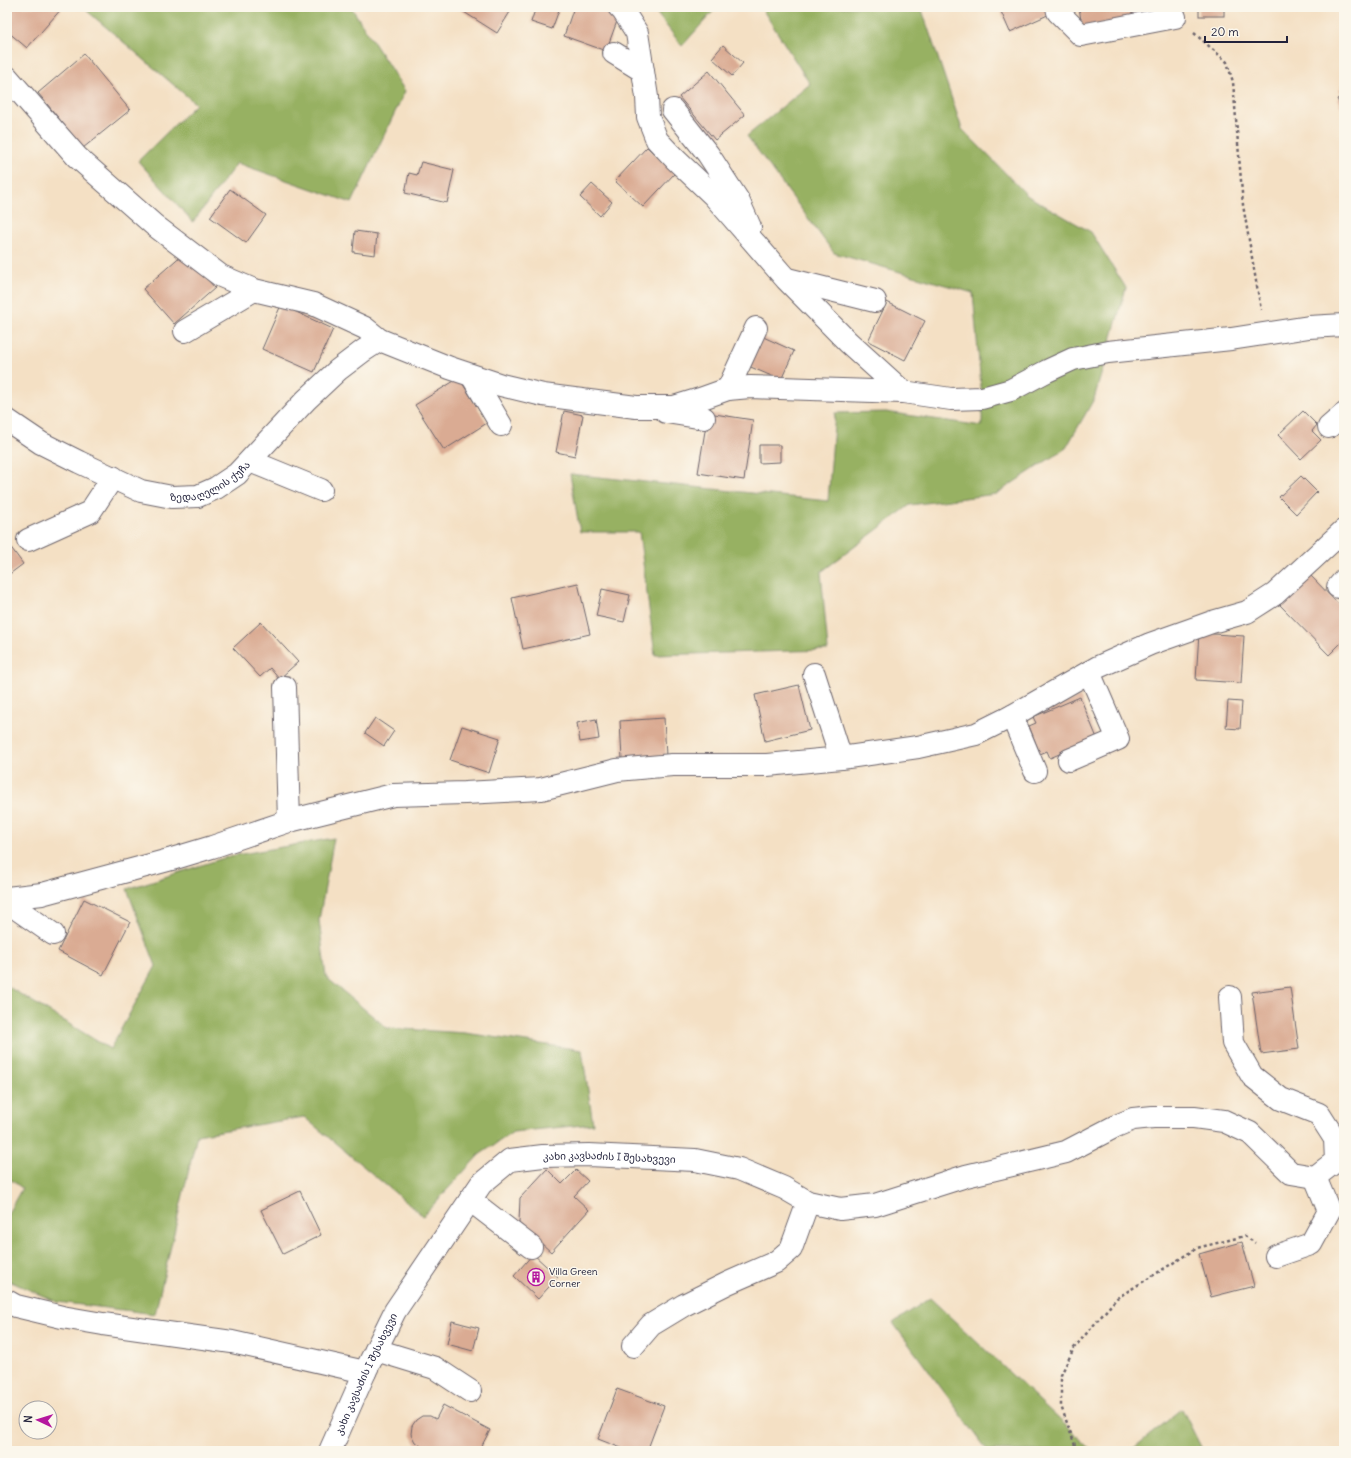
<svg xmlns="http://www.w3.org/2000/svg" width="1351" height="1458" font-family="Delius,'Noto Sans Georgian',sans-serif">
	<rect width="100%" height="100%" fill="#fbf7ec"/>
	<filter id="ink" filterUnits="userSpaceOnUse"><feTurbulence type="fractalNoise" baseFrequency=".025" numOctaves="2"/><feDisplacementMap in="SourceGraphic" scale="8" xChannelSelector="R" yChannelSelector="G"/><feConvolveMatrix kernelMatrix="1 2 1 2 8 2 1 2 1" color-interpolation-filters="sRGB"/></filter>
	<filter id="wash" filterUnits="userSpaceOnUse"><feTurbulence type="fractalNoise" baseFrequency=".012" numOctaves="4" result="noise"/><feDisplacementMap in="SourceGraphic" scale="16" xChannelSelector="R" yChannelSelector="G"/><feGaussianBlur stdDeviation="0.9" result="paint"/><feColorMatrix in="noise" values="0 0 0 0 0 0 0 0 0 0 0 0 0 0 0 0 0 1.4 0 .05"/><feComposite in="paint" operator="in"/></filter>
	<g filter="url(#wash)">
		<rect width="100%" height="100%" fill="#f4e0c4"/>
		<!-- forest -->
		<g fill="#97b162" stroke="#5c6a4e">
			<polygon points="89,7 351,7 405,91 352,203 237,163 193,222 138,161 196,104 86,10"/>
			<polygon points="652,7 717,7 682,46"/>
			<polygon points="761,7 921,7 962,129 1028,196 1091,232 1126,288 1094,399 1066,448 996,494 910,505 821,572 828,650 655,655 639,532 580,532 570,474 828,501 835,413 886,412 982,426 982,398 973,293 834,253 747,136 810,84"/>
			<polygon points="334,838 319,920 326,977 387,1028 465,1033 582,1050 593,1124 513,1132 479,1155 423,1216 304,1117 197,1135 155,1314 57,1302 7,1280 7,1215 22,1188 7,1177 7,986 110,1049 156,966 127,889 230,856"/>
			<polygon points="930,1298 1093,1451 988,1451 893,1323"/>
			<polygon points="1182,1409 1203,1451 1130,1451"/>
		</g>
		<g id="blocks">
			<!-- building -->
			<g fill="#daab93">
				<polygon points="7,7 63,7 27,48 7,31"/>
				<polygon points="456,7 513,7 497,33"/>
				<polygon points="536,7 551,7 559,10 552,29 531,22"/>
				<polygon points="574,7 602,7 620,13 606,51 564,36"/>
				<polygon points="999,7 1047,7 1050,14 1010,32"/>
				<polygon points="1079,7 1139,7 1141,17 1082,27"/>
				<rect x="1199" y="7" width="25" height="9"/>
				<polygon points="723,45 743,63 732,76 712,58"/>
				<polygon points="84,54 130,110 83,148 38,93"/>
				<polygon points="709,71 745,115 715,140 679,97"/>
				<polygon points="1344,87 1344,112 1337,99 1343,96 1339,89"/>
				<polygon points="647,147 675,173 643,207 615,181"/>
				<polygon points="421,162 454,170 447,203 405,193 409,173 417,175"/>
				<polygon points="592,184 612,202 600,216 580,197"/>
				<polygon points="230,189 266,215 246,243 210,217"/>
				<polygon points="355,231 377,234 375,255 353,252"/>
				<polygon points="184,253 215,288 174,324 143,289"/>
				<polygon points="887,302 925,321 905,360 868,341"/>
				<polygon points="281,305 333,329 314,372 262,349"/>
				<polygon points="759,335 794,351 781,380 746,365"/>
				<polygon points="459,378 487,423 444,450 415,405"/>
				<polygon points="564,411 583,415 575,456 556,452"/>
				<polygon points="1303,411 1317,425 1312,431 1321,440 1301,459 1278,435"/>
				<polygon points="708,413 753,420 744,480 698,473"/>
				<polygon points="759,445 780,445 780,462 759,463"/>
				<polygon points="1301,476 1317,492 1296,514 1279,497"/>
				<polygon points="7,542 23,564 7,576"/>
				<polygon points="1310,575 1344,610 1344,640 1329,655 1280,605"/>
				<polygon points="578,583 590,634 523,649 512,598"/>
				<polygon points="602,589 630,595 624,622 596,616"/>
				<polygon points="261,622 298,662 279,679 270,668 260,677 233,648"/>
				<polygon points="1199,633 1244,636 1241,683 1196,680"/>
				<polygon points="799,685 810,730 765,741 755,695"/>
				<polygon points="1080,697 1097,738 1050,758 1047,751 1040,754 1029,726 1036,723 1033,717"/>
				<polygon points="1228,701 1242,702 1240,729 1226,728"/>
				<polygon points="375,718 394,731 384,746 365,733"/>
				<polygon points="664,718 666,756 622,759 620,721"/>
				<polygon points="596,719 599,739 580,742 577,723"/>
				<polygon points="462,726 500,738 489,773 450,760"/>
				<polygon points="84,899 130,922 103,975 58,951"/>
				<polygon points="1290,987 1299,1049 1261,1054 1252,992"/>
				<polygon points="547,1169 562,1184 576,1170 588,1181 574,1196 589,1210 551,1252 519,1223 520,1198"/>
				<polygon points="300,1191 321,1235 283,1254 261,1210"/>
				<polygon points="1242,1242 1254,1286 1211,1297 1199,1254"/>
				<polygon points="533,1254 558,1277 538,1299 514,1276"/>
				<polygon points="452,1321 479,1328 473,1351 447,1344"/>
				<polygon points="617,1389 664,1406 647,1451 629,1451 598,1439"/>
				<polygon points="443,1405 490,1430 479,1451 420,1451 422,1447 415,1442 411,1434 412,1426 416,1420 422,1416 430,1416 436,1419"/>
			</g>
		</g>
	</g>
	<g filter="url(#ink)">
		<use href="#blocks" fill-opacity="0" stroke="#6c646b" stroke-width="1"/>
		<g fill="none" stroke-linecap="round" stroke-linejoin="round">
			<!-- minor casing -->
			<g stroke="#6c646b" stroke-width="24">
				<g id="minor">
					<polyline points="619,7 623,11 637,33 647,97 648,117 657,140 675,159 713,195 786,279 848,342 903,392"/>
					<polyline points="1057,7 1058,12 1081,35 1175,17"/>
					<polyline points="614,53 643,71"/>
					<polyline points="7,77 77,157 154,225 221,276 254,290 313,304 365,328 380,340 450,368 501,385 543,395 636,407 674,407 700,399 728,389 750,387 903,392 951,399 982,398 1011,390 1047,371 1073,359 1108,352 1231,339 1309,327 1344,325"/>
					<polyline points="673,110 708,154 738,200 750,227"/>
					<polyline points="787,279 875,301"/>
					<polyline points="185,331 254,290"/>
					<polyline points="472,376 501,425"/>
					<polyline points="728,389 756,328"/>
					<polyline points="666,412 704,418"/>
					<path id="s1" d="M 7,420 L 41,443 L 79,462 L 141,491 L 172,497 L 198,496 L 216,488 L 237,474 L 306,400 L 338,370 L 363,351 L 380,340"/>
					<polyline points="1329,427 1344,414"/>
					<polyline points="250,461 321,490"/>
					<polyline points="28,540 90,512 113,477"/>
					<polyline points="1338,587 1344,580"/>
					<polyline points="814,674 841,758"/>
					<polyline points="285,687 289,821"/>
					<polyline points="1012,716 1035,771"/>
					<polyline points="1069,760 1118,739 1089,672"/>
					<polyline points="7,898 42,894 172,859 212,847 289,821 393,795 465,793 541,789 617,770 672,765 767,765 841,758 918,747 976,734 1012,716 1098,667 1150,644 1212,622 1247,612 1275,594 1344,530"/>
					<polyline points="7,902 53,934"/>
					<polyline points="470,1200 531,1247"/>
					<polyline points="1276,1256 1311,1244 1329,1211 1315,1177"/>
					<polyline points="7,1301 16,1306 62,1317 103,1324 232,1342 365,1372"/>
					<polyline points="633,1346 651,1325 684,1305 728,1283 776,1262 791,1249 808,1202"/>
					<polyline points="376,1350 435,1368 470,1391"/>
					<path id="s2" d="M 330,1451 L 365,1372 L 395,1311 L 481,1184 L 510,1160 L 543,1156 L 589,1155 L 695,1160 L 739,1169 L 784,1188 L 808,1202 L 840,1209 L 875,1205 L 966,1176 L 1066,1152 L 1116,1126 L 1133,1119 L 1153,1117 L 1194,1117 L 1224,1121 L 1250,1133 L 1291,1173 L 1315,1177 L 1336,1161 L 1335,1139 L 1319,1114 L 1281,1099 L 1252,1076 L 1233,1043 L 1230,997"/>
				</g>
			</g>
			<!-- path -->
			<g stroke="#6c646b" stroke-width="2.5" stroke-dasharray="3 3" stroke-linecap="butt">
				<polyline points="1194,33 1227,62 1233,82 1243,205 1261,310"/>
				<polyline points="1077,1451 1061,1406 1061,1375 1074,1348 1117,1298 1197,1248 1245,1236 1255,1243"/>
			</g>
			<!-- minor -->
			<use href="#minor" stroke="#fff" stroke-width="22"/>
		</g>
	</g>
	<!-- icons -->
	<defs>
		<g id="building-ring" transform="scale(0.9)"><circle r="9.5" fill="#fbf7ec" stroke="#b5179e" stroke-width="1.5"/><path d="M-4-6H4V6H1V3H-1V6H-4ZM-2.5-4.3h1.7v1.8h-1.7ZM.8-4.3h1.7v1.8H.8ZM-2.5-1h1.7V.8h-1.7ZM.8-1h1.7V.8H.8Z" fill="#b5179e"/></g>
	</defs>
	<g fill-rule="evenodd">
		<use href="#building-ring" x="536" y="1277"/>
	</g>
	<g text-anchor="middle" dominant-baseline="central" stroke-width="3" stroke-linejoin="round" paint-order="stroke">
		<!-- street labels -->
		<g font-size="10" fill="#22223b" stroke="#fbf7ec">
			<text stroke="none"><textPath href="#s1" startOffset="226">ზედაღელის ქუჩა</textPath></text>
			<text stroke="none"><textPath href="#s2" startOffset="445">კახი კავსაძის I შესახვევი</textPath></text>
			<text stroke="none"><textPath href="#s2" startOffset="85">კახი კავსაძის I შესახვევი</textPath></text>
		</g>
		<!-- poi labels -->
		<g font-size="10" fill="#22223b" stroke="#fbf7ec" text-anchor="start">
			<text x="549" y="1271">Villa Green<tspan x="549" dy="12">Corner</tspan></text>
		</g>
	</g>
	<!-- margin -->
	<rect width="1351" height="1458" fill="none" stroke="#fbf7ec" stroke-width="24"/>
	<!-- north arrow -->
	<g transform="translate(38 1420) rotate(274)"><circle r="19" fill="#fbf7ec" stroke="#a4a2a5"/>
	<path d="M0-3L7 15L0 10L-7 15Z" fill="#b5179e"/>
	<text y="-6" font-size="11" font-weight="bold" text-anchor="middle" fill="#22223b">N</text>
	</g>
	<!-- scale -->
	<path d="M1205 36v6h82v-6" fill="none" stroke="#22223b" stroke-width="2"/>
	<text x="1211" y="36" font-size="12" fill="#22223b" stroke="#fbf7ec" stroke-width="3" paint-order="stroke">20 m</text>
</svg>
